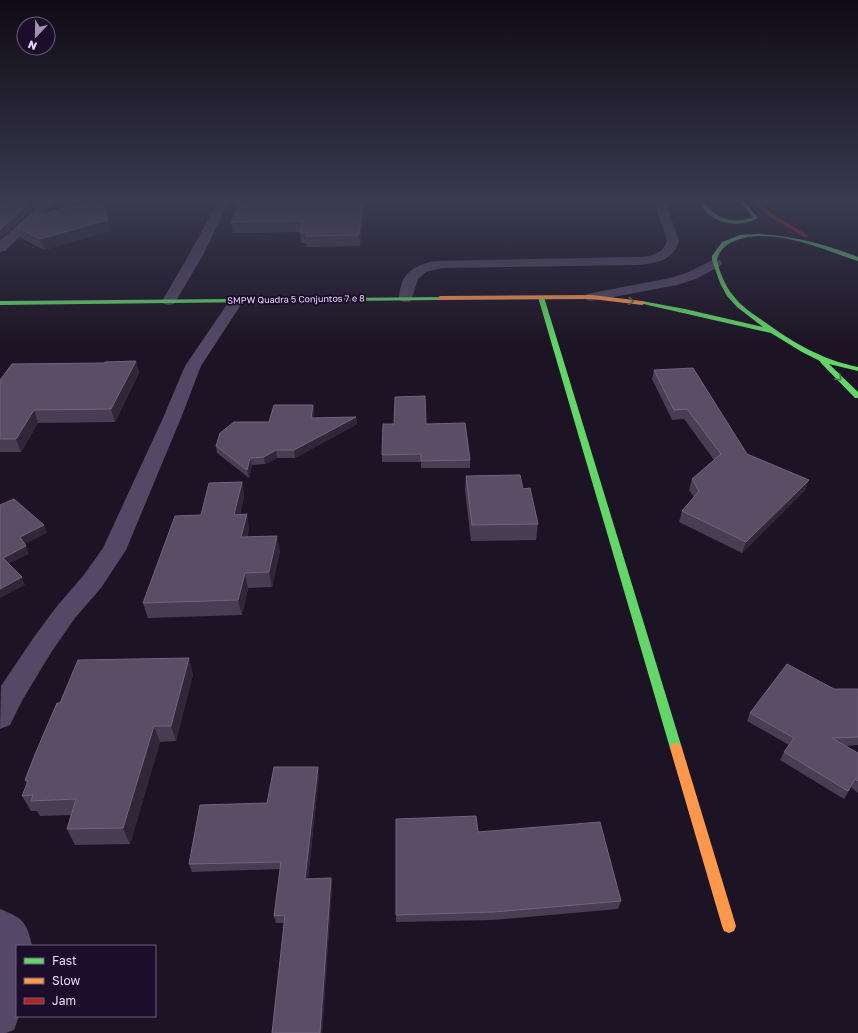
<svg xmlns="http://www.w3.org/2000/svg" width="858" height="1033" font-family="'Golos Text',sans-serif">
	<rect width="100%" height="100%" fill="#1c1424"/>
	<g fill="none" stroke-linecap="round" stroke-linejoin="round">
		<!-- street -->
		<g fill="#534865" fill-rule="evenodd">
			<polygon points="44,201 56,201 5,251 0,252 0,241"/>
			<polygon points="218,201 229,201 204,253 176,301 174,304 169,305 164,304 162,301 190,253"/>
			<path d="M 654,201 L 665,201 L 679,241 C 673,262 653,264 634,265 L 442,268 L 426,272 L 418,279 L 411,301 L 406,302 L 401,301 L 399,298 C 401,273 411,267 434,261 L 634,257 C 648,257 662,256 667,241 Z"/>
			<polygon points="715,259 720,260 722,263 720,266 696,279 677,285 592,301 587,300 585,297 587,294 592,293 670,278 686,273"/>
			<polygon points="237,296 242,297 244,300 201,366 181,418 126,550 101,588 75,618 52,651 23,699 10,725 0,729 1,686 34,637 57,606 83,576 103,548 163,418 185,366 232,297"/>
			<path d="M 0,909 C 22,918 27,921 32,946 L 17,946 L 17,1016 L 19,1016 L 14,1030 L 6,1033 L 0,1033 Z"/>
		</g>
		<!-- fast -->
		<g fill="#63d668" fill-rule="evenodd">
			<path d="M 698,201 L 703,201 C 717,219 731,225 753,217 L 739,201 L 744,201 L 758,218 C 744,227 721,225 708,214 C 704,210 701,205 698,201 Z"/>
			<path d="M 759,234 C 794,236 826,244 858,257 L 858,261 C 820,249 771,225 732,242 C 725,245 718,253 717,260 C 719,271 725,285 732,294 C 740,305 751,313 762,320 C 792,342 822,360 858,367 L 858,371 L 829,364 L 858,392 L 858,398 L 855,398 L 821,363 L 820,361 L 802,352 L 771,333 L 639,303 L 642,301 L 685,309 L 763,327 L 737,307 L 727,296 L 720,283 L 712,260 L 712,256 L 722,242 L 740,235 Z"/>
			<polygon points="539,296 544,297 682,748 680,752 676,753 672,752 670,748 538,297"/>
			<polygon points="442,297 443,298 440,300 0,305 0,301"/>
		</g>
		<!-- slow -->
		<g fill="#ff974d" fill-rule="evenodd">
			<polygon points="592,295 642,301 645,303 642,305 592,299 440,300 437,298 440,296"/>
			<polygon points="676,743 680,744 682,748 736,926 734,931 729,933 724,931 722,926 670,748 672,744"/>
		</g>
		<!-- jam -->
		<polygon fill="#b3261e" fill-rule="evenodd" points="751,201 756,201 774,215 809,236 804,237 770,217"/>
	</g>
	<!-- wall -->
	<g fill="#483e53">
		<polygon points="242,201 365,201 360,246 307,247 306,243 301,243 300,232 233,233 231,222"/>
		<polygon points="17,227 110,231 44,250 21,238"/>
		<polygon points="136,361 139,373 115,422 38,423 21,452 0,452 0,380 104,363"/>
		<polygon points="654,370 747,454 809,480 805,490 742,553 679,522 682,511 694,497 689,490 692,479 714,460 684,419 672,420 652,379"/>
		<polygon points="313,405 314,412 313,418 356,417 357,424 295,458 277,458 265,464 252,465 249,478 217,453 216,446 269,422"/>
		<polygon points="426,424 470,460 470,468 421,468 421,462 382,462 382,455"/>
		<polygon points="466,476 523,489 538,524 536,540 471,541 465,490"/>
		<polygon points="242,482 244,496 240,515 249,529 247,537 280,551 272,587 248,588 242,615 148,618 143,603"/>
		<polygon points="193,674 176,741 160,742 130,844 75,845 67,829 72,815 40,816 37,811 31,811 22,796 27,784 25,780 60,703"/>
		<polygon points="834,689 858,689 858,745 845,746 858,753 858,793 851,787 844,799 780,760 784,752 789,745 747,721 750,713"/>
		<polygon points="319,775 308,879 331,878 332,886 322,1033 272,1033 284,923 276,923 274,916 280,869 192,872 189,864 267,803"/>
		<polygon points="478,832 621,901 618,909 493,920 396,922 396,915"/>
	</g>
	<!-- shaded-wall -->
	<g fill="#2f2638">
		<polygon points="31,201 41,201 0,240 0,230"/>
		<polygon points="363,201 365,201 360,246 359,235"/>
		<polygon points="108,220 110,231 44,250 40,239"/>
		<polygon points="136,361 139,373 115,422 111,409"/>
		<polygon points="313,405 314,412 311,425 311,418"/>
		<polygon points="34,410 38,423 21,452 16,439"/>
		<polygon points="356,417 357,424 295,458 294,450"/>
		<polygon points="276,450 277,458 265,464 264,457"/>
		<polygon points="250,458 252,465 249,478 247,470"/>
		<polygon points="809,480 805,490 742,553 746,542"/>
		<polygon points="242,482 244,496 237,529 234,515"/>
		<polygon points="247,514 249,529 244,552 241,537"/>
		<polygon points="44,525 47,533 23,545 20,537"/>
		<polygon points="277,536 280,551 272,587 269,572"/>
		<polygon points="26,546 29,554 6,565 3,558"/>
		<polygon points="245,573 248,588 242,615 238,600"/>
		<polygon points="22,577 25,585 0,598 0,589"/>
		<polygon points="189,658 193,674 176,741 171,726"/>
		<polygon points="154,726 160,742 130,844 123,828"/>
		<polygon points="318,767 319,775 307,887 305,879"/>
		<polygon points="331,878 332,886 322,1033 320,1033"/>
	</g>
	<!-- building -->
	<g fill="#594e65" stroke="#70647e">
		<polygon points="0,201 31,201 0,230"/>
		<polygon points="92,201 102,201 108,220 40,239 17,227 27,218"/>
		<polygon points="242,201 363,201 359,235 306,236 307,232 300,232 303,221 231,222"/>
		<polygon points="136,361 111,409 34,410 16,439 0,439 0,380 12,364 104,363 105,362"/>
		<polygon points="693,368 747,454 809,480 746,542 682,511 699,491 692,479 721,454 687,409 674,410 654,370"/>
		<polygon points="425,396 426,424 465,423 470,460 421,461 421,454 382,455 383,424 394,424 395,397"/>
		<polygon points="274,405 313,405 311,418 356,417 294,450 276,450 264,457 250,458 247,470 216,446 220,433 234,422 269,422"/>
		<polygon points="520,475 523,489 530,488 538,524 472,525 466,476"/>
		<polygon points="242,482 234,515 247,514 241,537 277,536 269,572 245,573 238,600 143,603 175,516 201,515 209,483"/>
		<polygon points="14,499 44,525 20,537 26,546 3,558 22,577 0,589 0,505"/>
		<polygon points="189,658 171,726 154,726 123,828 67,829 76,799 31,801 33,795 22,796 28,781 25,780 36,752 57,703 60,703 78,660"/>
		<polygon points="787,664 834,689 858,689 858,737 832,738 858,753 858,781 855,779 848,791 784,752 794,738 750,713"/>
		<polygon points="274,767 318,767 305,879 331,878 320,1033 272,1033 285,915 274,916 281,862 189,864 200,805 267,803"/>
		<polygon points="476,816 478,832 600,822 621,901 494,912 396,915 396,819"/>
	</g>
	<!-- one-way arrows -->
	<defs><path id="oneway-chevron" d="M-2-3.5L2.5 0L-2 3.5" fill="none" stroke-width="1.6" stroke-linecap="round" stroke-linejoin="round"/></defs>
	<g stroke="#437c4c">
		<use href="#oneway-chevron" transform="translate(631 301) rotate(6)"/>
		<use href="#oneway-chevron" transform="translate(839 378) rotate(44)"/>
	</g>
	<!-- sky -->
	<linearGradient id="sky" x2="0" y2="1"><stop stop-color="#0f0b14"/><stop offset="0.58" stop-color="#3a3a50"/><stop offset="1" stop-color="#3a3a50" stop-opacity="0"/></linearGradient>
	<rect width="858" height="346" fill="url(#sky)"/>
	<g text-anchor="middle" dominant-baseline="central" stroke-width="4" stroke-linejoin="round" paint-order="stroke">
		<!-- far-street labels -->
		<g font-size="9" fill="#e9d7ff" stroke="#1c0e2a">
			<text transform="translate(296 299) rotate(-1)">SMPW Quadra 5 Conjuntos 7 e 8</text>
		</g>
	</g>
	<!-- legend -->
	<rect x="16" y="945" width="140" height="72" fill="#1c0e2a" stroke="#6e5e7f"/>
	<rect x="24" y="958" width="20" height="6" fill="#63d668" stroke="#6e5e7f"/>
	<text x="52" y="965" font-size="12" fill="#e9d7ff">Fast</text>
	<rect x="24" y="978" width="20" height="6" fill="#ff974d" stroke="#6e5e7f"/>
	<text x="52" y="985" font-size="12" fill="#e9d7ff">Slow</text>
	<rect x="24" y="998" width="20" height="6" fill="#b3261e" stroke="#6e5e7f"/>
	<text x="52" y="1005" font-size="12" fill="#e9d7ff">Jam</text>
	<!-- north arrow -->
	<g transform="translate(36 36) rotate(202)"><circle r="19" fill="#1c0e2a" stroke="#6e5e7f"/>
	<path d="M0-3L7 15L0 10L-7 15Z" fill="#a193b2"/>
	<text y="-6" font-size="11" font-weight="bold" text-anchor="middle" fill="#e9d7ff">N</text>
	</g>
</svg>
